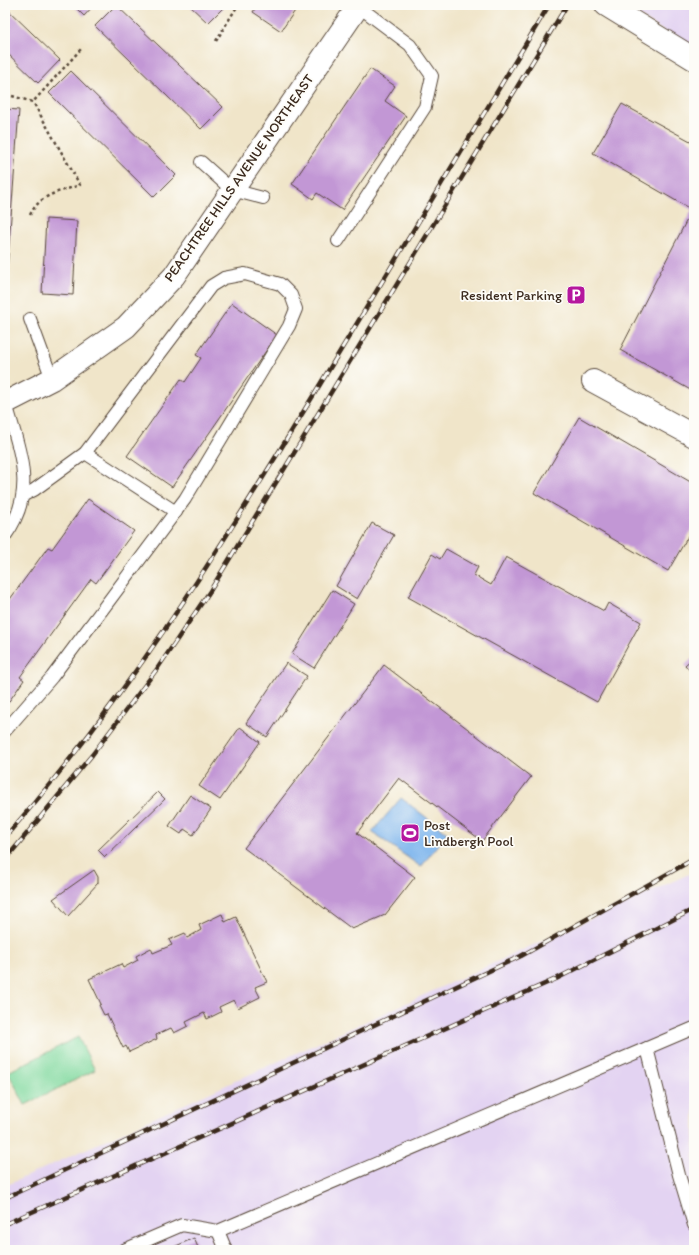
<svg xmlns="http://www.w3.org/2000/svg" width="699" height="1255" font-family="Itim,sans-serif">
	<rect width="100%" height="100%" fill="#fdfcf7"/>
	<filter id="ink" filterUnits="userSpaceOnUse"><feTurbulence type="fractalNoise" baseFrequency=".025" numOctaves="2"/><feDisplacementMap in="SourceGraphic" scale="8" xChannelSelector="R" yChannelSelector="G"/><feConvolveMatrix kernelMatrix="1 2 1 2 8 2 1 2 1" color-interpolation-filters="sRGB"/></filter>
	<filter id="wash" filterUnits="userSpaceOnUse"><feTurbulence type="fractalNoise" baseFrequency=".012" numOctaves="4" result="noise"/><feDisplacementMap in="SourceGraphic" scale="16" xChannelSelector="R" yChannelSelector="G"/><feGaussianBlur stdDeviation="0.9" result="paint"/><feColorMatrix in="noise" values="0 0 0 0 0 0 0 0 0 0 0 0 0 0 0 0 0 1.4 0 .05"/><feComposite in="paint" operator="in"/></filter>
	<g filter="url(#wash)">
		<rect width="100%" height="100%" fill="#f0e5c9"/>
		<!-- built -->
		<g fill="#e3d3f2">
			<polygon points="622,5 694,5 694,50"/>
			<polygon points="694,870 694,876 689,874 694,890 694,1250 5,1250 5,1186 689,874"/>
		</g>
		<!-- green -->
		<polygon fill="#80d99f" stroke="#5e825e" points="78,1037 95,1070 25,1105 8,1072"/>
		<!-- water -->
		<polygon fill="#7eb5ed" stroke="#5c7086" points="401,798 447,833 421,867 372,832"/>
		<g id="blocks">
			<!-- building -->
			<g fill="#c297d5">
				<polygon points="73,5 94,5 84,16"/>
				<polygon points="116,5 223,107 201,129 95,26"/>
				<polygon points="189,5 226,5 208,23"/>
				<polygon points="257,5 299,5 281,31 253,12"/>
				<polygon points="5,7 60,60 38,83 5,51"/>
				<polygon points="370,69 395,86 385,101 406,116 342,210 317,193 313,199 292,184"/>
				<polygon points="71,71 176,175 154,197 49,93"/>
				<polygon points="622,104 694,143 694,392 620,350 692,210 593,153"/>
				<polygon points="5,109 19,110 6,284 5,284"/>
				<polygon points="46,219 77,221 73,295 42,293"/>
				<polygon points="232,303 277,335 172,487 127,456 181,379 185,382 201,358 196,355"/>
				<polygon points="579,417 694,484 694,526 668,571 534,493"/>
				<polygon points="88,499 134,531 96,583 91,579 20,677 24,680 5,707 5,606 48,547 52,549"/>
				<polygon points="372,523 394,535 357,599 336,586"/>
				<polygon points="446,549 478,567 474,575 491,585 506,557 604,611 608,603 641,622 597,702 408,597 432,554 440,559"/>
				<polygon points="332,590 354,604 314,668 292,654"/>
				<polygon points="694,657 694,675 685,665"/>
				<polygon points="286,663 307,676 267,737 246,723"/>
				<polygon points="384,665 531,777 482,841 399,778 357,833 415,877 385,915 352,929 244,848"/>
				<polygon points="240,727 260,742 220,800 199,786"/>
				<polygon points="158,792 165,799 105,857 98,850"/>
				<polygon points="190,795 211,809 193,835 184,829 181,834 169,826"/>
				<polygon points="94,870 98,877 98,883 68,916 53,899"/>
				<polygon points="222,914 225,922 236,917 267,982 255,987 260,997 238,1008 234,1000 219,1007 221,1012 207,1019 204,1013 186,1022 188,1026 174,1033 171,1028 156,1035 157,1039 129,1052 126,1046 123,1048 107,1014 104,1015 99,1005 101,1004 89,979 121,964 123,968 138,960 136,956 151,948 153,953 172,945 169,940 185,933 187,938 201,930 199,925"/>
				<polygon points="194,1238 199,1250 167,1250"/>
			</g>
		</g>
	</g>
	<g filter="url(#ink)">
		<use href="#blocks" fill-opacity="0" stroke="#564638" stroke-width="1"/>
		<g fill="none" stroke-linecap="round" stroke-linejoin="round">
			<!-- service casing -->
			<g stroke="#564638" stroke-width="14">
				<g id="service">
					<polyline points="201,162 232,190 263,198"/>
					<polyline points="338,241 425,107 432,76 410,45 358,6"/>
					<polyline points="30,319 52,379"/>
					<polyline points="85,453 176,512"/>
					<path d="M 5,536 C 38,491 19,451 6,403"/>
					<polyline points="5,731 52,677 185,499 289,326 296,309 291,295 280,284 245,274 224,278 211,286 85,453 34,490 24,495"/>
					<polyline points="647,1048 679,1175 694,1225"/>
					<polyline points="218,1231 226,1250"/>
					<polyline points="124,1250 182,1225 218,1231 694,1028"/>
				</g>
			</g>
			<!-- minor casing -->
			<g stroke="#564638" stroke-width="24">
				<g id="minor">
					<polyline points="593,381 694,436"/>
					<polyline points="5,403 52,379 126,327 174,276 359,5"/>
				</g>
			</g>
			<!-- secondary casing -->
			<g stroke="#564638" stroke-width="24">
				<polyline id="secondary" points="606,5 694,59"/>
			</g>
			<!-- path -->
			<g stroke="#564638" stroke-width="2.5" stroke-dasharray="3 3" stroke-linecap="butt">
				<polyline points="216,41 238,5"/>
				<polyline points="12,96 33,102 81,49"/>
				<path d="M 30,215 C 40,194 59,192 80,185 L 33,102"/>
			</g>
			<!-- service -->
			<use href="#service" stroke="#fff" stroke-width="12"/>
			<!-- minor -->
			<use href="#minor" stroke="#fff" stroke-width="22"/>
			<!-- secondary -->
			<use href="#secondary" stroke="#fff" stroke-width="22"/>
			<!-- rail casing -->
			<g stroke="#3b2a1e" stroke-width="4.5">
				<g id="rail">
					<path d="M 5,837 C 126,700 222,546 316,391 C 394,262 472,134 549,5"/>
					<polyline points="5,860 92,755 157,669 210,591 567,5"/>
					<polyline points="5,1198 521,956 694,859"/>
					<polyline points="5,1224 556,979 694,909"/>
				</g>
			</g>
			<!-- rail -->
			<use href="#rail" stroke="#fdfcf7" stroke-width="3" stroke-dasharray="9" stroke-linecap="butt"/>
		</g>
	</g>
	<!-- icons -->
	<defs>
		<g id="parking-square" transform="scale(1)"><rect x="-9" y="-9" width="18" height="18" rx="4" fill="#b5179e" stroke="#fdfcf7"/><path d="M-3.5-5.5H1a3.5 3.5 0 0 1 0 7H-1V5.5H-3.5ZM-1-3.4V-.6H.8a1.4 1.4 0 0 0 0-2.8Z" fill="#fff"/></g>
		<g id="stadium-square" transform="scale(1)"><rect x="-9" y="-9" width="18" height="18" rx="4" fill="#b5179e" stroke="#fdfcf7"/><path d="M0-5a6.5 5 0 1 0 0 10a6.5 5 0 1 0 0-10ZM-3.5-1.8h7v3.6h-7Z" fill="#fff"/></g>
	</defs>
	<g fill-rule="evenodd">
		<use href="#parking-square" x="576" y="295"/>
		<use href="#stadium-square" x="410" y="833"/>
	</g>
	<g text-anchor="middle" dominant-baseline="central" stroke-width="3.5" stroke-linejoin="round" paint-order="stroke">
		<!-- street labels -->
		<g font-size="14" fill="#3b2a1e" stroke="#fdfcf7">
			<text transform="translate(239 178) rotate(-55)">PEACHTREE HILLS AVENUE NORTHEAST</text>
		</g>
		<!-- poi labels -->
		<g font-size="14" fill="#3b2a1e" stroke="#fdfcf7" text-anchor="end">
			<text x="562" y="295">Resident Parking</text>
			<text x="424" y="825" text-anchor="start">Post<tspan x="424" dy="16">Lindbergh Pool</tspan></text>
		</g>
	</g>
	<!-- margin -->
	<rect width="699" height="1255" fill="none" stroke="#fdfcf7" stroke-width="20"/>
</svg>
